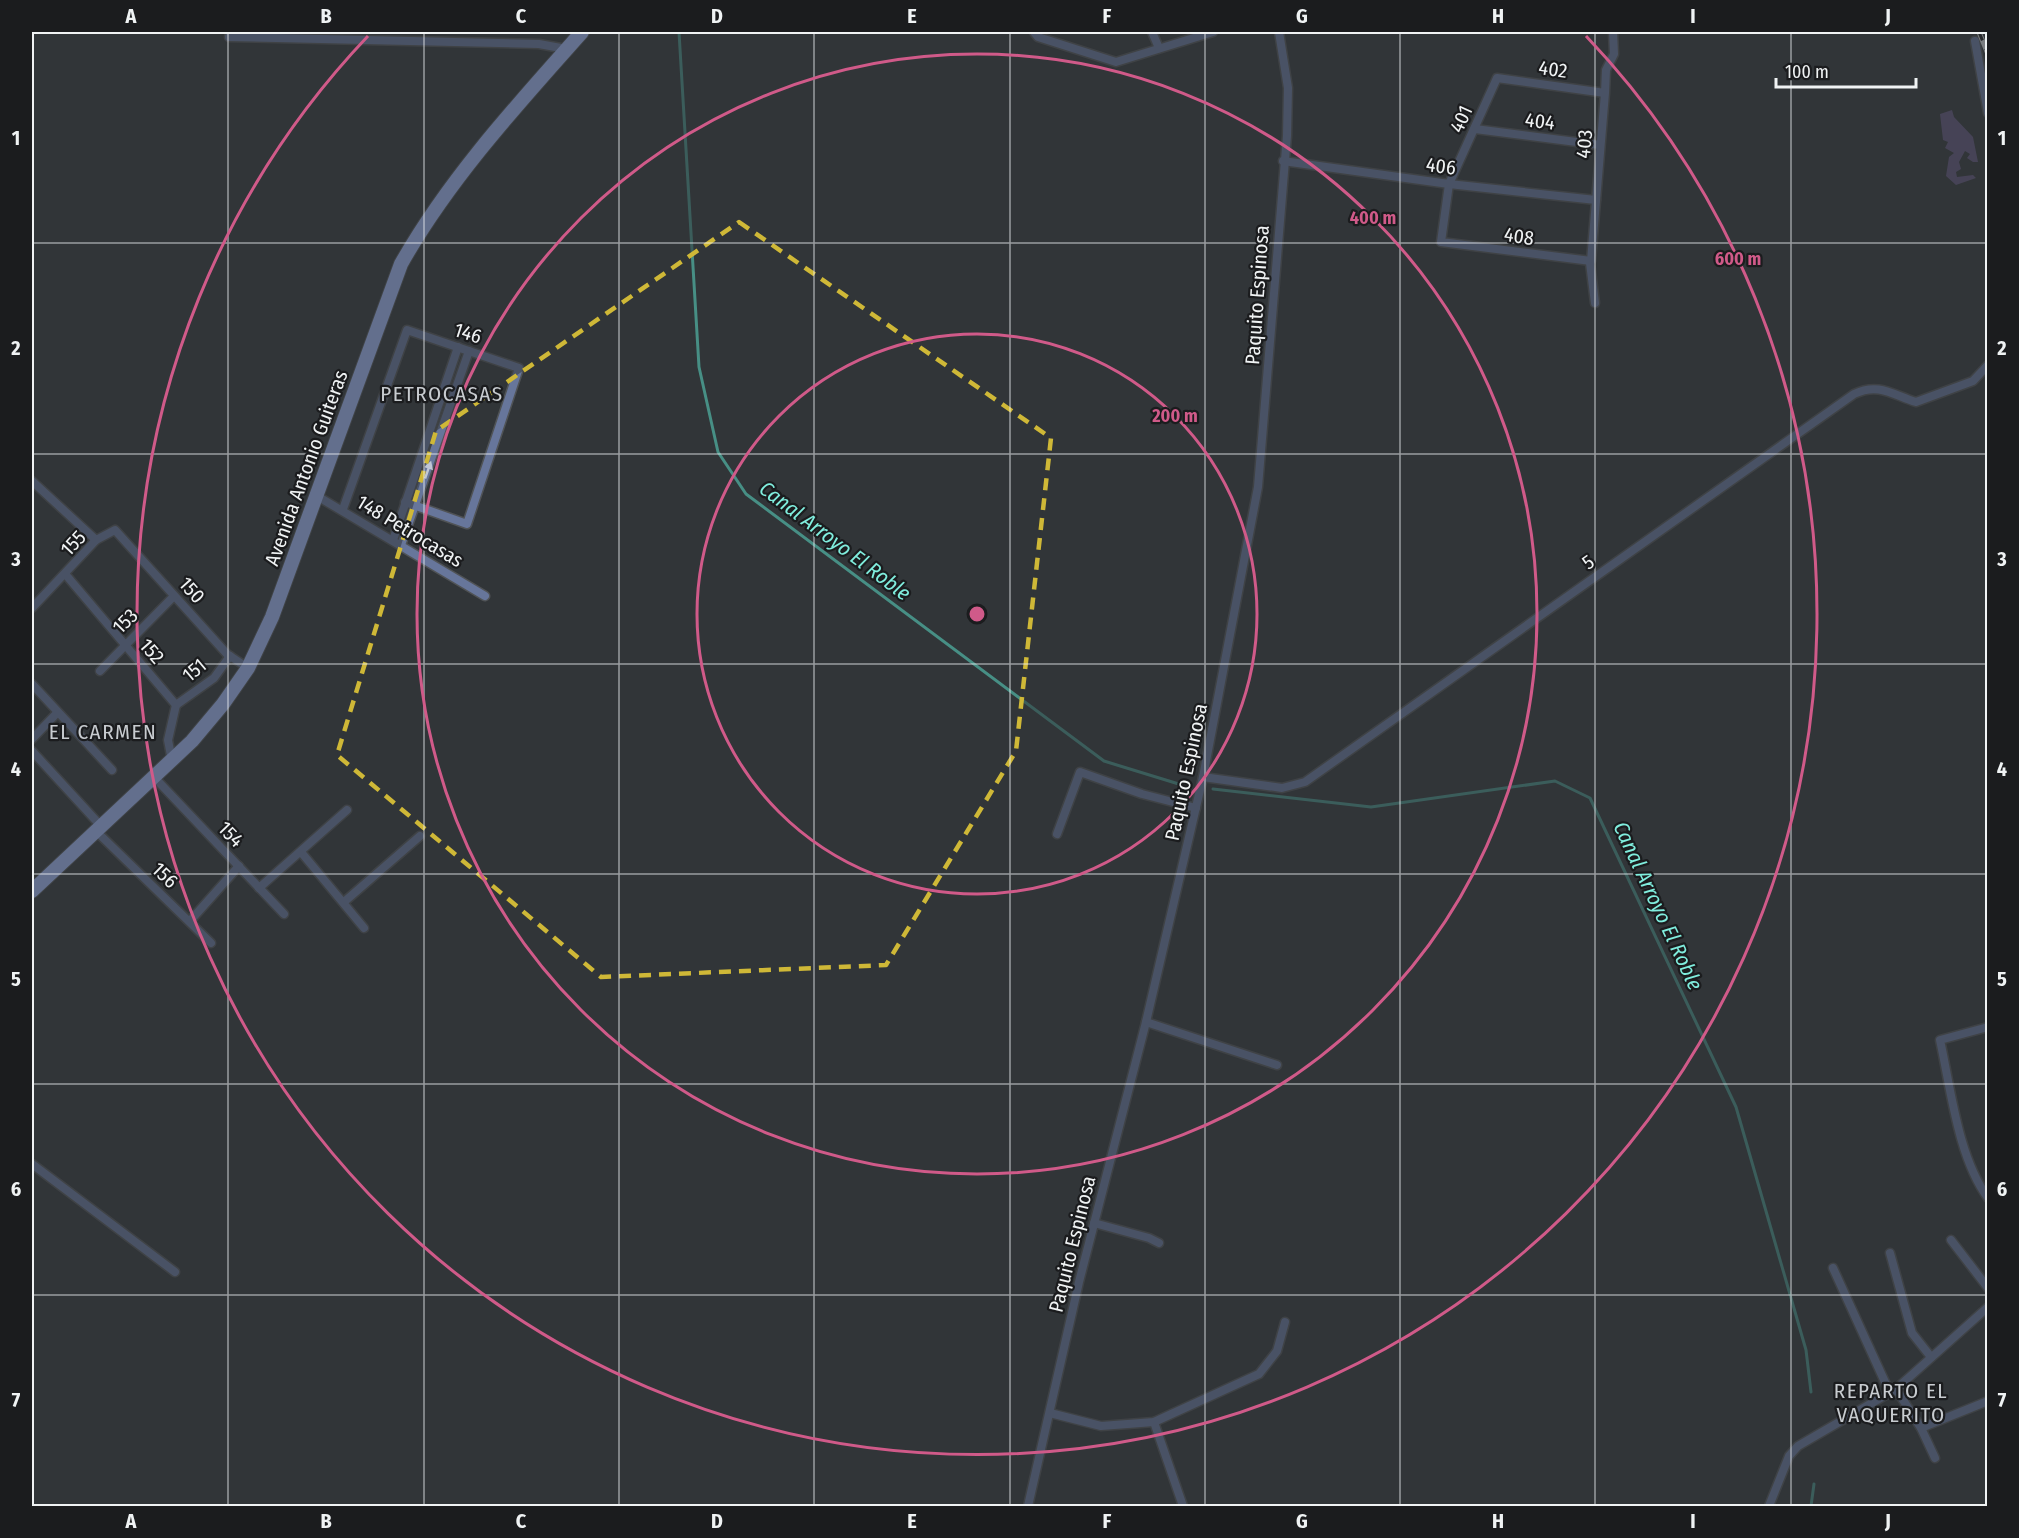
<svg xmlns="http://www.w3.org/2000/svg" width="2019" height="1538" font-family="'Fira Sans Condensed',sans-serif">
	<rect width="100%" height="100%" fill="#313538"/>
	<!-- green -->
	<polygon fill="#60567a" points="1952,110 1954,117 1973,137 1978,162 1973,162 1967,158 1970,154 1965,151 1959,162 1961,169 1956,172 1957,177 1973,175 1976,178 1956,185 1946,176 1949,157 1954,153 1945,148 1948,142 1943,140 1940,114"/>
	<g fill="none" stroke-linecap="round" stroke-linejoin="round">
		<!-- stream -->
		<g stroke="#478f85" stroke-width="3">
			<polyline points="679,32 699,367 718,452 746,494 1104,761 1182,785"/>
			<polyline points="1213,789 1371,807 1555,781 1590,798 1736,1107 1806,1350 1811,1392"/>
			<polyline points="1811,1506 1814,1484"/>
		</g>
		<!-- street casing -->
		<g stroke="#505356" stroke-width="11">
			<g id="street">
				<polyline points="1034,32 1038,37 1116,62 1213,32"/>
				<polyline points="1152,32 1159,48"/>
				<polyline points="229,37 539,44 566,49"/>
				<polyline points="1975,41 1988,113"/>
				<polyline points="1605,93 1497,78 1449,184 1441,242 1591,261 1605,93 1606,70 1614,54 1613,32"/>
				<polyline points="1475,129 1600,145"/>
				<polyline points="1283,161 1449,184 1596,200"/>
				<polyline points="1590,263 1595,303"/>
				<polyline points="32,481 96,540"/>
				<polyline points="317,496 485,596"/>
				<polyline points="343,509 407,330 519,368 467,524 405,502"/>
				<polyline points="393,540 458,347"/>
				<polyline points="401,545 469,351"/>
				<polyline points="66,575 176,705"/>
				<polyline points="32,608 96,540 115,530 227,654 248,668"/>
				<polyline points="100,671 174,596"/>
				<polyline points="32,684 112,770"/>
				<polyline points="176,705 214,678 230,656"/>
				<polyline points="32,739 56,714"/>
				<polyline points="32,751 101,826"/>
				<polyline points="172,761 168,740 176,705"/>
				<polyline points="154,777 284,914"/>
				<path d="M 1203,777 L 1282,788 L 1305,782 L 1854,394 C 1879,382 1893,395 1916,402 L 1973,381 L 1988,365"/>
				<polyline points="96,831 211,943"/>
				<polyline points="1057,834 1080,772 1142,794 1196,808"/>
				<polyline points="301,852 364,928"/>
				<polyline points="259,888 347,810"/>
				<polyline points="344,902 420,836"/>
				<polyline points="190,921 239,866"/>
				<polyline points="1146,1022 1277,1065"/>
				<path d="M 1988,1027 L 1940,1040 C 1951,1090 1958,1157 1988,1198"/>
				<polyline points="32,1164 175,1272"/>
				<polyline points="1094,1223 1149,1238 1159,1243"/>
				<polyline points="1951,1240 1988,1288"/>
				<polyline points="1890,1253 1912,1333 1931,1357"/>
				<polyline points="1833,1268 1890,1393"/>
				<polyline points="1896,1389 1921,1428 1935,1458"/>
				<polyline points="1050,1413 1101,1426 1154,1422 1259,1374 1277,1351 1285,1322"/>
				<polyline points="1154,1422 1183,1506"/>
				<polyline points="1921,1428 1988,1401"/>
				<polyline points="1028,1506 1079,1282 1146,1022 1203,777 1258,487 1287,136 1288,88 1279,32"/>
				<polyline points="1769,1506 1789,1456 1798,1446 1896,1389 1988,1307"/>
			</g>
		</g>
		<!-- primary casing -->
		<g stroke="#505356" stroke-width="16">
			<path id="primary" d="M 32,891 L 192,741 L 223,704 L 248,668 L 272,617 L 401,264 C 449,179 517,105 582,32"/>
		</g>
		<!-- street -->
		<use href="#street" stroke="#67769b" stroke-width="8"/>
		<!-- primary -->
		<use href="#primary" stroke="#9fb6f3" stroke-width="14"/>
		<!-- rail casing -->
		<g stroke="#d2d5d7" stroke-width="5">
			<polyline id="rail" points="1979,32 1988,54"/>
		</g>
		<!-- rail -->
		<use href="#rail" stroke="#1b1c1e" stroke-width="3" stroke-dasharray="9" stroke-linecap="butt"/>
	</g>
	<!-- one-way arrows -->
	<defs><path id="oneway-solid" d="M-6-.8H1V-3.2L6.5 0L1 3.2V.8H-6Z" transform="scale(1.5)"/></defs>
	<use fill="#c0c7d5" href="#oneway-solid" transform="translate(428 470) rotate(-71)"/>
	<!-- marked area -->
	<path d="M0 0H2019V1538H0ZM 739,222 L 1051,438 L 1016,751 L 886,965 L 601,977 L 337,755 L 436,431 Z" fill="#313538" fill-opacity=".55" fill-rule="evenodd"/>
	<path fill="none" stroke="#cfb837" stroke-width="4.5" stroke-dasharray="12 8" stroke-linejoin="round" d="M 739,222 L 1051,438 L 1016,751 L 886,965 L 601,977 L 337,755 L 436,431 Z"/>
	<!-- grid -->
	<path fill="none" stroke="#f0f3f4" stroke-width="1.5" stroke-opacity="0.55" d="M 228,32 L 228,1506M 424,32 L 424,1506M 619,32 L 619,1506M 814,32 L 814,1506M 1010,32 L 1010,1506M 1205,32 L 1205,1506M 1400,32 L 1400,1506M 1595,32 L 1595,1506M 1791,32 L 1791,1506M 32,243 L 1988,243M 32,454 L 1988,454M 32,664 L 1988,664M 32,874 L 1988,874M 32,1084 L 1988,1084M 32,1295 L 1988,1295"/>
	<!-- distance rings -->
	<g fill="none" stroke="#d05a89" stroke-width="3">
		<circle cx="977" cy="614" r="280"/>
		<circle cx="977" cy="614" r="560"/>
		<path d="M1586 36A840 840 0 1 1 368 36"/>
	</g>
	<g text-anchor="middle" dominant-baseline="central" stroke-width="4.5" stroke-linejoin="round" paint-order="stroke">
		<!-- street labels -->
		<g font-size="20" fill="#f0f3f4" stroke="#1b1c1e">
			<text transform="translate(1553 69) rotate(8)">402</text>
			<text transform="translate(1461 119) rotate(-66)">401</text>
			<text transform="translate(1540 121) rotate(7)">404</text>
			<text transform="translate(1584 144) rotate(-85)">403</text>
			<text transform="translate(1441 166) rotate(7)">406</text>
			<text transform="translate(1519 236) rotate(8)">408</text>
			<text transform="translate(1257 295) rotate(-86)">Paquito Espinosa</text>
			<text transform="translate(468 333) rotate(18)">146</text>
			<text transform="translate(306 468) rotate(-70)">Avenida Antonio Guiteras</text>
			<text transform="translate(410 531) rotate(31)">148 Petrocasas</text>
			<text transform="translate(73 543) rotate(-47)">155</text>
			<text transform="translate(1588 562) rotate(-35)">5</text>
			<text transform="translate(192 590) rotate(48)">150</text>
			<text transform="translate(125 621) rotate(-45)">153</text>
			<text transform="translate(152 651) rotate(49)">152</text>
			<text transform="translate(194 670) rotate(-40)">151</text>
			<text transform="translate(1186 772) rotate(-78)">Paquito Espinosa</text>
			<text transform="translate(231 834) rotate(46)">154</text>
			<text transform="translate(165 875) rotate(44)">156</text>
			<text transform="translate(1072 1244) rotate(-76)">Paquito Espinosa</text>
		</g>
		<!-- neighbourhood labels -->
		<g font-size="21" letter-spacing="1.5" fill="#c8ccd0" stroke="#1b1c1e">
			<text x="442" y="394">PETROCASAS</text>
			<text x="103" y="732">EL CARMEN</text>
			<text x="1891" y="1391">REPARTO EL<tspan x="1891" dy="24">VAQUERITO</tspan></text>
		</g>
		<!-- water labels -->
		<g font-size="21" font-style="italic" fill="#80eede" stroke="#1b1c1e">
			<text transform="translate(835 541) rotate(37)">Canal Arroyo El Roble</text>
			<text transform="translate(1658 906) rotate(65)">Canal Arroyo El Roble</text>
		</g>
	</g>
	<circle cx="977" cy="614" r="9" fill="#d05a89" stroke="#1b1c1e" stroke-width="3"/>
	<g font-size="18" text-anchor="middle" font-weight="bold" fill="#d05a89" stroke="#1b1c1e" stroke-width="4.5" stroke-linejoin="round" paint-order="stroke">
		<text x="1373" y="224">400 m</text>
		<text x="1738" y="265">600 m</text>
		<text x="1175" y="422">200 m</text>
	</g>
	<!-- border -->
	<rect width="2019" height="1538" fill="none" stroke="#1b1c1e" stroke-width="66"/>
	<!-- scale -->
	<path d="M1776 78v9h140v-9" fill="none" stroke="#f0f3f4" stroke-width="3"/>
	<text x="1785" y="78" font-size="18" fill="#f0f3f4" stroke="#1b1c1e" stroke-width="4.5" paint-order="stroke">100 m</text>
	<rect x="33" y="33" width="1953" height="1472" fill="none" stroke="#f0f3f4" stroke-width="2"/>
	<g font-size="20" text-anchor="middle" font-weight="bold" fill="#f0f3f4">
		<text x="131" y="23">A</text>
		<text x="326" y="23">B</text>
		<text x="521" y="23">C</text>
		<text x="717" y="23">D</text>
		<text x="912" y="23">E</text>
		<text x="1107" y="23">F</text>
		<text x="1302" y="23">G</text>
		<text x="1498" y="23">H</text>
		<text x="1693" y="23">I</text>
		<text x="1888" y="23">J</text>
		<text x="16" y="145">1</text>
		<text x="2002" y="145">1</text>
		<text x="16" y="355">2</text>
		<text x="2002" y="355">2</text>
		<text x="16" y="566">3</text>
		<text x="2002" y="566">3</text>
		<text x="16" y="776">4</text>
		<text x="2002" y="776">4</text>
		<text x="16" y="986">5</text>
		<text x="2002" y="986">5</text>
		<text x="16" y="1196">6</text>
		<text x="2002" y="1196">6</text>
		<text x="16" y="1407">7</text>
		<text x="2002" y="1407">7</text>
		<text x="131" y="1528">A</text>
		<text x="326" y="1528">B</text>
		<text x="521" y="1528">C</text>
		<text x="717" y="1528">D</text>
		<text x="912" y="1528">E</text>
		<text x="1107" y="1528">F</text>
		<text x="1302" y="1528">G</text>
		<text x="1498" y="1528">H</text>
		<text x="1693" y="1528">I</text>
		<text x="1888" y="1528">J</text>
	</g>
</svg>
